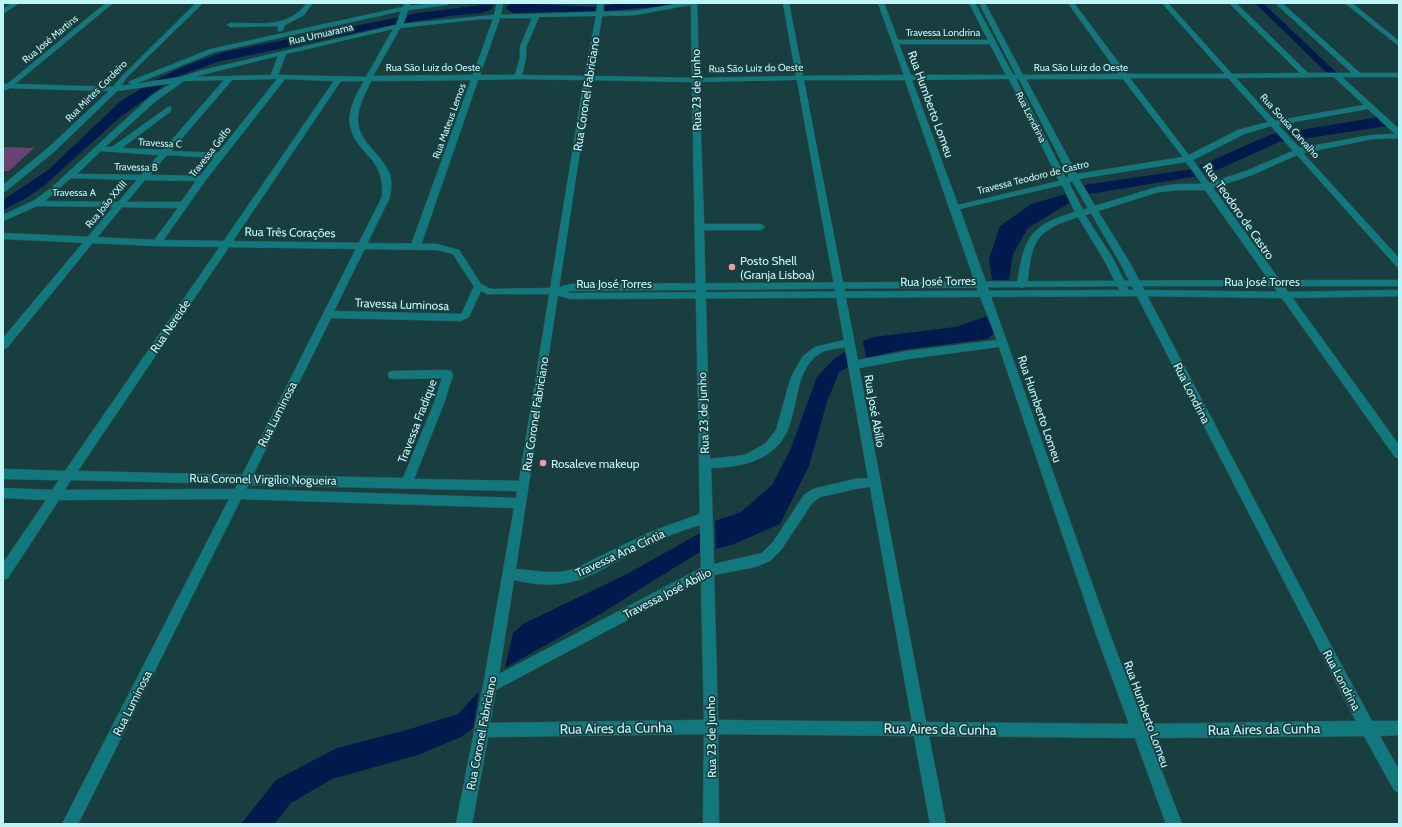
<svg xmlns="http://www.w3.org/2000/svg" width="1402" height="827" font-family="Cabin,sans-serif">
	<rect width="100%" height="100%" fill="#193e40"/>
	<!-- green -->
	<polygon fill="#694373" points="3,147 34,148 9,171 3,171"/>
	<!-- water -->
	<g fill="#001a4e">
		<polygon points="514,3 598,7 598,11 513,13 507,9 507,6"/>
		<polygon points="621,3 676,3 665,6 605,11 604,6"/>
		<polygon points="1255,3 1263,3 1338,74 1328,74"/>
		<polygon points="481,5 493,5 492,9 482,13 450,16 404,23 408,15 418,13"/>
		<polygon points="400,17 397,24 217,62 168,80 149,83 187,65 224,52"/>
		<polygon points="164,85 147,98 119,118 45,185 26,198 3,210 3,200 48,170 121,101 142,88"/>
		<polygon points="1379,117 1388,126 1295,140 1288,132"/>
		<polygon points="1281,133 1287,141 1279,142 1206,175 1199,166 1272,134"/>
		<polygon points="1193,169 1198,176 1089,194 1084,185"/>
		<polygon points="1066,194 1071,202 1028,228 1013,254 1009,280 992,280 989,259 1000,226 1031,204"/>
		<polygon points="991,315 996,331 987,339 901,350 866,358 863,341 874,337 955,327"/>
		<polygon points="846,351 848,367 839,372 827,402 809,466 780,524 734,544 716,549 715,521 741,512 772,485 791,448 817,377 833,360"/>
		<polygon points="702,532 702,551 690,558 597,616 505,668 513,633 523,624 627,574"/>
		<polygon points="479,691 473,728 461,737 418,755 332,779 291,803 274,824 241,824 276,780 337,748 410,729 458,714"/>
	</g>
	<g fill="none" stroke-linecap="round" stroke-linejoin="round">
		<!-- minor casing -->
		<g stroke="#325b5d" stroke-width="1">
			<g id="minor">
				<polygon points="12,3 19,3 3,14 3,9"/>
				<path d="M 106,3 L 113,3 L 15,84 L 113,87 L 122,76 L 196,3 L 203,3 L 126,78 L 121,86 L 181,77 L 203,70 L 396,25 L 401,11 L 215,52 L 135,84 L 132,84 L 128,82 L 211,49 L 403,7 L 405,3 L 411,3 L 410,6 L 432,3 L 450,3 L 447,5 L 408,10 L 403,24 L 494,15 L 497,3 L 503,3 L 501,15 L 596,12 L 598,3 L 604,3 L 603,12 L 635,11 L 682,3 L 697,3 L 699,78 L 796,76 L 783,3 L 789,3 L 803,76 L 904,75 L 878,3 L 884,3 L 898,40 L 988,40 L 969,3 L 975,3 L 1013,75 L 1016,75 L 979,3 L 985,3 L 1023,75 L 1119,74 L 1068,3 L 1074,3 L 1127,74 L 1225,74 L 1162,3 L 1168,3 L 1232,74 L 1300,73 L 1229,3 L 1236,3 L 1308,73 L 1352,73 L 1275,3 L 1282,3 L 1360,73 L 1399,73 L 1399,77 L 1342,77 L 1399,129 L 1399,138 L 1372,139 L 1303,153 L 1399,258 L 1399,267 L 1396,266 L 1297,155 L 1252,175 L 1213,188 L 1399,445 L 1399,459 L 1395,457 L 1205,190 L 1178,190 L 1158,192 L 1098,211 L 1130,263 L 1336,655 L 1372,721 L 1399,721 L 1399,735 L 1380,736 L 1399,770 L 1399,793 L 1394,790 L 1364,736 L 1149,738 L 1182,824 L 1166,824 L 1135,738 L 929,736 L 946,824 L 930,824 L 914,736 L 718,734 L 719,824 L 703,824 L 704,734 L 488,737 L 472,824 L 456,824 L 483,686 L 514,508 L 241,499 L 78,824 L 62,824 L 229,499 L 59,500 L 8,578 L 3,580 L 3,563 L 46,500 L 3,498 L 3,488 L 52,490 L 59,480 L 3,479 L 3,469 L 65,471 L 334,81 L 285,79 L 205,181 L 160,245 L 157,246 L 152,243 L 178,208 L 122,207 L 7,348 L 3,349 L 3,338 L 113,207 L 37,206 L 3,221 L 3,215 L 33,201 L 50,189 L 151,96 L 172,83 L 117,91 L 55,151 L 6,191 L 3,192 L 3,185 L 49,147 L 109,91 L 10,88 L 6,90 L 3,89 L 3,84 L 7,84 ZM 691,5 L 692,78 L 592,76 L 602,16 L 635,15 ZM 596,16 L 585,76 L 522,75 L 526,57 L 526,47 L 539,17 ZM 500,18 L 532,18 L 520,47 L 520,57 L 515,75 L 480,75 ZM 480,19 L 493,19 L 473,75 L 373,76 L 400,28 ZM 393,29 L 366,77 L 278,75 L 286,54 ZM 899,44 L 990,44 L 1006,75 L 911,75 ZM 278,56 L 271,75 L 196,77 L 205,74 ZM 1334,77 L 1364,105 L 1275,121 L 1236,78 ZM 1130,78 L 1228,78 L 1268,122 L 1238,130 L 1189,155 ZM 277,79 L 218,153 L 171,151 L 232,80 ZM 518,79 L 584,80 L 519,481 L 414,479 L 444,403 L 453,375 L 451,371 L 447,370 L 393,371 L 389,372 L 388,375 L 389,378 L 393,379 L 442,378 L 434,403 L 403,478 L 253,475 L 331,318 L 461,321 L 469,317 L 483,286 L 478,283 L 475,284 L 462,313 L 459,314 L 334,311 L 390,197 C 391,190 392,183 390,175 C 383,154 355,141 358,116 C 359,104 366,92 371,81 L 471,80 L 411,245 L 416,248 L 421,245 L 478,80 ZM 1009,79 L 1059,181 L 958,205 L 912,80 ZM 1016,79 L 1019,79 L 1069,176 L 1066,178 ZM 1026,79 L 1123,79 L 1183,157 L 1077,174 ZM 224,80 L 163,150 L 122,148 L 171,111 L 171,107 L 168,107 L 112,147 L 105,147 L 157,100 L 184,81 ZM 591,80 L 692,82 L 700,514 L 650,532 L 574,569 L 561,572 L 546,572 L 516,569 ZM 797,80 L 844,340 L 815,347 L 803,356 L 791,377 L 776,430 L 766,443 L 745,455 L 710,459 L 704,230 L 761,230 L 765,227 L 761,224 L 704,224 L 699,82 ZM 804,80 L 905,80 L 979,294 L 997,340 L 908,351 L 858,360 ZM 341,81 L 364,81 C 357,93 347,111 350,125 C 356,156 386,156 382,197 L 242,475 L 78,471 ZM 1368,109 L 1395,134 L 1372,135 L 1300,148 L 1278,125 ZM 1271,126 L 1293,151 L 1246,171 L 1209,183 L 1193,160 L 1244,134 ZM 101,151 L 159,155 L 141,175 L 77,174 ZM 167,155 L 214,158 L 200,176 L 150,175 ZM 1186,162 L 1202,184 L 1178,184 L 1157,187 L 1095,206 L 1079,179 ZM 71,178 L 137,180 L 118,202 L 45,201 ZM 145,180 L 196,181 L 181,202 L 127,202 ZM 1072,181 L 1088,208 L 1083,210 L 1069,183 ZM 1062,185 L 1075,212 C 1028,226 1024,239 1017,285 L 1022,288 L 1027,285 C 1032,242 1033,231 1078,217 L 1104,260 L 1122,295 L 1128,295 L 1130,293 L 1114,260 L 1085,215 L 1091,213 L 1120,263 L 1356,721 L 1144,724 L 1111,637 L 960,209 ZM 845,347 L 868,478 L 855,479 L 813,489 L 804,495 L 773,542 L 762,553 L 714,564 L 711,468 C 741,467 775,461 788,429 C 794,414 796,397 800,382 C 804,371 809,360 819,354 C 826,349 836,349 845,347 ZM 999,347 L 1097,637 L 1129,724 L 926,722 L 859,368 L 908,359 ZM 71,480 L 237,484 L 235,489 L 65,490 ZM 249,485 L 517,491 L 516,498 L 246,489 ZM 870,487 L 912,722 L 718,720 L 714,575 L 755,567 L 770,561 L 781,550 L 812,503 L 820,497 L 855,489 ZM 700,525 L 701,568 L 499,674 L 514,580 C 531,584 549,586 566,583 C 589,579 609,565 630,554 C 652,542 676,532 700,525 ZM 701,581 L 704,720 L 490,723 L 496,690 Z"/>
				<path d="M 307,3 L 313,3 L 304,15 L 285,25 L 282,31 L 278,31 L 278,26 L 230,27 L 227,25 L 230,23 C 259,23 288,29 307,3 Z"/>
				<polygon points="1345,3 1352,3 1399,41 1399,46"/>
			</g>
		</g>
		<!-- tertiary casing -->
		<g stroke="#325b5d" stroke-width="1">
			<path id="tertiary" d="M 3,233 L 157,240 L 437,244 L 459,250 L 481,284 L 491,289 L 556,288 L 571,284 C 847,283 1123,280 1399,280 L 1399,286 L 1120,286 L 567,291 L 570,293 L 1141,290 L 1284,292 L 1399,290 L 1399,296 L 1284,298 L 1141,296 L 570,299 L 554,294 L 487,294 L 475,288 L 453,254 L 437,250 L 157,246 L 3,239 Z"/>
		</g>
		<!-- minor -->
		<use href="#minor" fill="#11797d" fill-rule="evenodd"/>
		<!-- tertiary -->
		<use href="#tertiary" fill="#11797d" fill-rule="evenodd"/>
	</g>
	<!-- markers -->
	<g fill="#f59b9b" stroke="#193e40" stroke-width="1.5">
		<circle cx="732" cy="267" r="4"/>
		<circle cx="543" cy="463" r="4"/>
	</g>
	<g text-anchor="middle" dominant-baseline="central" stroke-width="3.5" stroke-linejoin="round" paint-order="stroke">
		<!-- far-street labels -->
		<g font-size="10" fill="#c0f5f7" stroke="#193e40">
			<text x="943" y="32">Travessa Londrina</text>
			<text transform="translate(321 34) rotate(-13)">Rua Umuarama</text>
			<text transform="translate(50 39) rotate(-40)">Rua José Martins</text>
			<text x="433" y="67">Rua São Luiz do Oeste</text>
			<text x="1081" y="67">Rua São Luiz do Oeste</text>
			<text transform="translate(756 68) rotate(-1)">Rua São Luiz do Oeste</text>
			<text transform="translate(96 91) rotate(-45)">Rua Mirtes Cordeiro</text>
			<text transform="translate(1031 117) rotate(63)">Rua Londrina</text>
			<text transform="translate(449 121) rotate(-70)">Rua Mateus Lemos</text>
			<text transform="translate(1290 126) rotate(48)">Rua Sousa Carvalho</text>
			<text transform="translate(160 143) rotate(3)">Travessa C</text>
			<text transform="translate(210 152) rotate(-52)">Travessa Golfo</text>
			<text transform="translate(136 167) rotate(1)">Travessa B</text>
			<text transform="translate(1033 177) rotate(-14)">Travessa Teodoro de Castro</text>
			<text x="74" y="192">Travessa A</text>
			<text transform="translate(106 204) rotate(-50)">Rua João XXIII</text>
		</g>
		<!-- street labels -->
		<g font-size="12" fill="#c0f5f7" stroke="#193e40">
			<text transform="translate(696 90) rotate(-91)">Rua 23 de Junho</text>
			<text transform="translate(586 94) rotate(-81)">Rua Coronel Fabriciano</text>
			<text transform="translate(931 104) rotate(70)">Rua Humberto Lomeu</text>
			<text transform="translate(1239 211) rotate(55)">Rua Teodoro de Castro</text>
			<text transform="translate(290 232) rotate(1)">Rua Três Corações</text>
			<text transform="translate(938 281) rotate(-1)">Rua José Torres</text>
			<text x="1262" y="281">Rua José Torres</text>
			<text x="614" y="283">Rua José Torres</text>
			<text transform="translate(402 304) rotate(2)">Travessa Luminosa</text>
			<text transform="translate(170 326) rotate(-56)">Rua Nereide</text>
			<text transform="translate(1192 393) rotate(63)">Rua Londrina</text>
			<text transform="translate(1040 409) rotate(71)">Rua Humberto Lomeu</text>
			<text transform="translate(875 411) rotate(80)">Rua José Abílio</text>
			<text transform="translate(703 413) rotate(-92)">Rua 23 de Junho</text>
			<text transform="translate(277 414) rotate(-63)">Rua Luminosa</text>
			<text transform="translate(535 414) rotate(-81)">Rua Coronel Fabriciano</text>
			<text transform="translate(417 421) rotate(-69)">Travessa Fradique</text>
			<text transform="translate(263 479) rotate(1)">Rua Coronel Virgílio Nogueira</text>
			<text transform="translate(620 553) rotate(-25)">Travessa Ana Cíntia</text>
			<text transform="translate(667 593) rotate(-27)">Travessa José Abílio</text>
			<text transform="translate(1342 680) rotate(62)">Rua Londrina</text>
			<text transform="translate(132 703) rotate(-63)">Rua Luminosa</text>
			<text transform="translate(1147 714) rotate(70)">Rua Humberto Lomeu</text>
			<text transform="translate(481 733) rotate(-79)">Rua Coronel Fabriciano</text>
			<text transform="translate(711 737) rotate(-91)">Rua 23 de Junho</text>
		</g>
		<!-- poi labels -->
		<g font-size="12" fill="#c0f5f7" stroke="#193e40" text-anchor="start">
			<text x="740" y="260">Posto Shell<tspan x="740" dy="14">(Granja Lisboa)</tspan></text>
			<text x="551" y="463">Rosaleve makeup</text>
		</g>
		<!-- near-street labels -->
		<g font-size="14" fill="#c0f5f7" stroke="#193e40">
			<text transform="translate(616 728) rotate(-1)">Rua Aires da Cunha</text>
			<text transform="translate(940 729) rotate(1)">Rua Aires da Cunha</text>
			<text transform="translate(1264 729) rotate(-1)">Rua Aires da Cunha</text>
		</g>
	</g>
	<!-- border -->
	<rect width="1402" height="827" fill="none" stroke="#c0f5f7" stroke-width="8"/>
</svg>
